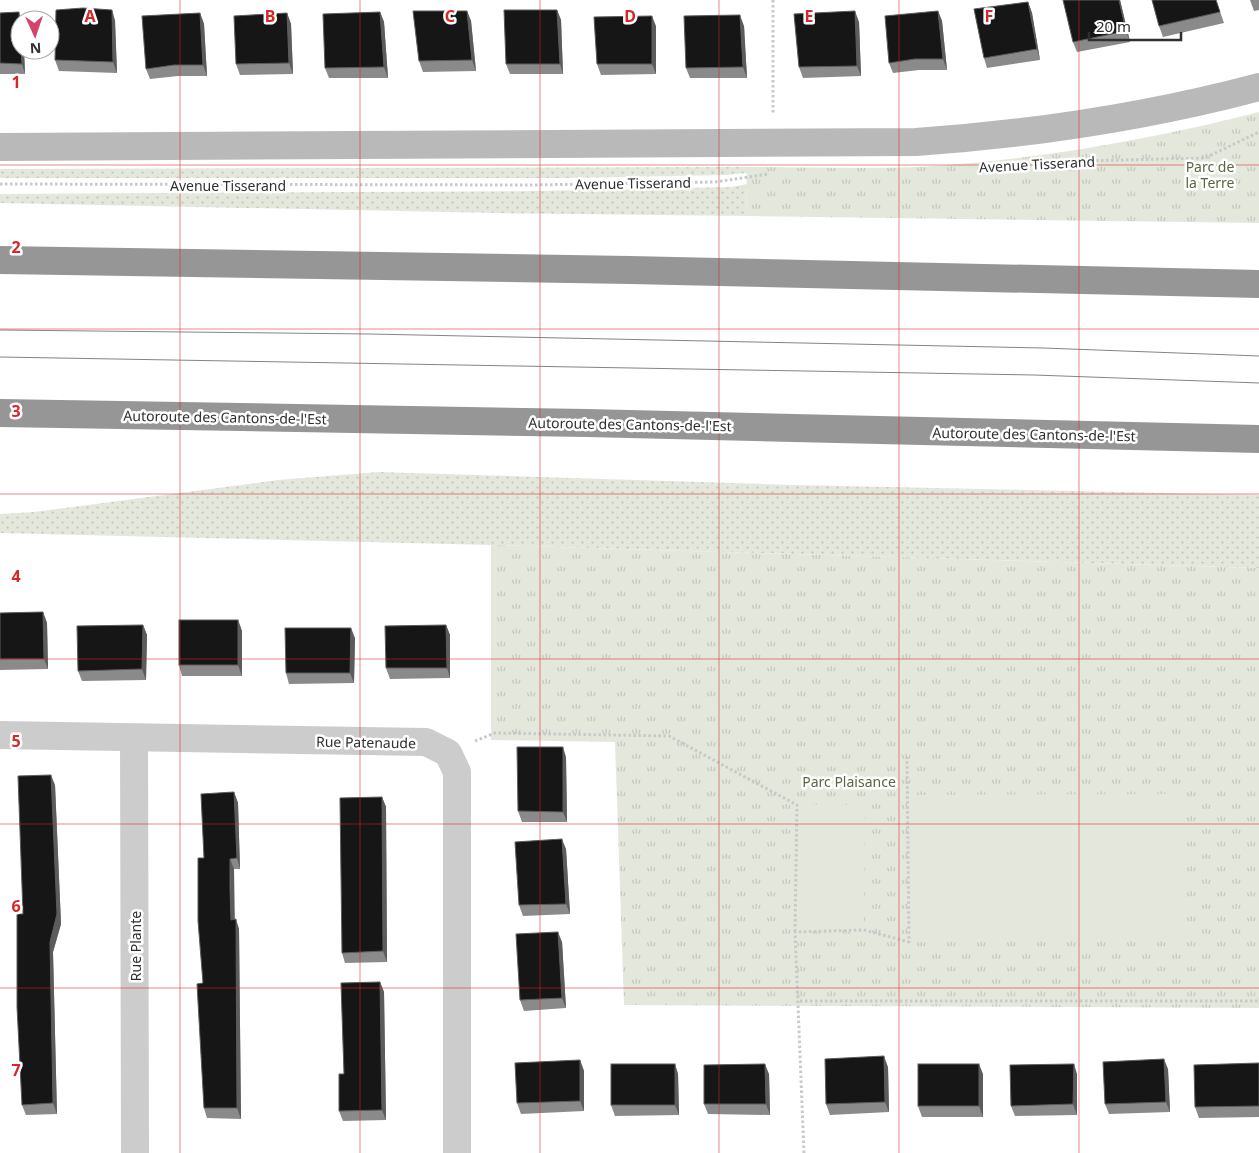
<svg xmlns="http://www.w3.org/2000/svg" width="1259" height="1153" font-family="'Noto Sans',sans-serif">
	<defs>
		<pattern id="grass-dots" width="8" height="8" patternUnits="userSpaceOnUse" patternTransform="scale(1.25)"><rect width="8" height="8" fill="#e4e8dc"/><path d="M2 2h.1M6 6h.1" fill="none" stroke="#c4c7bd" stroke-width="1.8" stroke-linecap="round"/></pattern>
		<pattern id="park-tufts" width="24" height="20" patternUnits="userSpaceOnUse" patternTransform="scale(1.25)"><rect width="24" height="20" fill="#e4e8dc"/><path d="M3 7l-1-3M5 7V3M7 7l1-3M15 17l-1-3M17 17v-4M19 17l1-3" fill="none" stroke="#c4c7bd"/></pattern>
	</defs>
	<rect width="100%" height="100%" fill="#fff"/>
	<!-- grass -->
	<g fill="url(#grass-dots)">
		<polygon points="747,167 747,173 726,175 566,178 0,178 0,169"/>
		<polygon points="747,184 746,216 497,213 0,203 0,194 537,191 732,187"/>
		<polygon points="379,472 793,485 1259,495 1259,568 491,545 0,533 0,514 34,512 278,480"/>
	</g>
	<!-- park -->
	<g fill="url(#park-tufts)">
		<path d="M 1259,112 L 1259,223 L 746,216 L 747,167 C 822,167 897,171 971,163 C 1069,154 1164,136 1259,112 Z"/>
		<polygon points="491,545 1259,568 1259,1008 624,1005 615,742 491,740"/>
	</g>
	<!-- pitch -->
	<g fill="#e4e8dc">
		<polygon points="1186,794 1186,940 909,942 909,795"/>
		<polygon points="797,805 865,805 864,930 795,932"/>
	</g>
	<g fill="none" stroke-linecap="round" stroke-linejoin="round">
		<!-- path -->
		<g stroke="#c9c9c9" stroke-width="3" stroke-dasharray="2.5 2.5" stroke-linecap="butt">
			<polyline points="773,0 773,114"/>
			<polyline points="1036,162 1205,158 1259,132"/>
			<polyline points="0,184 532,185 715,182 768,174"/>
			<polyline points="475,741 495,733 669,736 797,805 795,932"/>
			<polyline points="800,1001 1259,1001"/>
			<polyline points="804,1153 795,932 864,930 909,942 907,757"/>
		</g>
		<!-- street -->
		<g stroke="#ccc" stroke-width="28">
			<polyline points="0,735 426,742 448,753 457,772 457,1153"/>
			<polyline points="134,738 135,1153"/>
		</g>
		<!-- secondary -->
		<path stroke="#b9b9b9" stroke-width="28" d="M 0,147 L 916,142 C 1032,134 1146,117 1259,87"/>
		<!-- highway -->
		<g stroke="#969696" stroke-width="28">
			<polyline points="0,260 630,270 1259,284"/>
			<polyline points="0,413 587,423 1259,439"/>
		</g>
		<!-- tram -->
		<g stroke="#848484" stroke-width="1">
			<polyline points="0,330 369,334 1043,348 1259,356"/>
			<polyline points="0,357 1034,375 1259,383"/>
		</g>
	</g>
	<!-- wall -->
	<g fill="#8a8a8a">
		<polygon points="1120,0 1130,42 1077,52 1073,42"/>
		<polygon points="1216,0 1224,23 1163,37 1159,26"/>
		<polygon points="1250,0 1259,0 1259,10 1254,11"/>
		<polygon points="1028,2 1032,13 1040,60 987,68 984,58"/>
		<polygon points="112,10 115,21 117,73 59,71 55,60"/>
		<polygon points="557,10 561,20 563,74 510,74 506,64"/>
		<polygon points="467,11 471,21 476,71 423,72 419,61"/>
		<polygon points="938,11 942,21 947,70 919,70 893,73 889,63"/>
		<polygon points="19,12 22,20 20,20 20,50 24,50 25,74 0,74 0,13"/>
		<polygon points="380,12 384,22 388,78 329,78 325,68"/>
		<polygon points="200,13 204,24 207,76 178,76 150,79 146,69"/>
		<polygon points="287,13 291,24 293,74 240,75 236,64"/>
		<polygon points="859,22 861,76 803,78 799,67"/>
		<polygon points="656,26 656,74 601,75 597,64"/>
		<polygon points="744,26 747,78 690,78 686,68"/>
		<polygon points="43,612 47,623 48,669 0,670 0,613"/>
		<polygon points="238,620 242,631 242,676 182,676 179,665"/>
		<polygon points="143,625 147,635 146,680 82,681 78,671"/>
		<polygon points="446,625 450,635 450,678 390,679 386,668"/>
		<polygon points="355,638 354,683 289,684 286,673"/>
		<polygon points="566,757 567,822 522,822 518,811"/>
		<polygon points="55,785 61,924 53,952 57,1114 26,1115 22,1105 23,914"/>
		<polygon points="234,792 238,803 240,869 234,869 234,919 239,929 241,1119 207,1118 204,1108 203,983 204,858"/>
		<polygon points="382,797 386,807 387,962 345,963 342,953"/>
		<polygon points="566,849 570,914 523,916 519,905"/>
		<polygon points="562,942 566,1008 524,1011 520,1000"/>
		<polygon points="380,982 384,992 386,1120 343,1121 339,1111 344,1074"/>
		<polygon points="580,1060 584,1071 584,1111 521,1114 517,1103"/>
		<polygon points="1259,1063 1259,1117 1199,1118 1195,1107"/>
		<polygon points="675,1064 678,1074 679,1115 615,1116 611,1105"/>
		<polygon points="888,1067 889,1112 830,1115 826,1104"/>
		<polygon points="1168,1069 1170,1112 1109,1114 1105,1104"/>
		<polygon points="769,1074 770,1115 708,1114 704,1104"/>
		<polygon points="983,1074 983,1117 922,1117 918,1106"/>
		<polygon points="1077,1074 1077,1115 1015,1116 1011,1106"/>
	</g>
	<!-- shaded-wall -->
	<g fill="#5c5c5c">
		<polygon points="1119,0 1120,0 1130,42 1126,31"/>
		<polygon points="1028,2 1032,13 1040,60 1037,49"/>
		<polygon points="112,10 115,21 117,73 113,62"/>
		<polygon points="557,10 561,20 563,74 560,64"/>
		<polygon points="467,11 471,21 476,71 472,60"/>
		<polygon points="855,11 859,22 861,76 857,66"/>
		<polygon points="938,11 942,21 947,70 943,59"/>
		<polygon points="380,12 384,22 388,78 384,67"/>
		<polygon points="200,13 204,24 207,76 203,65"/>
		<polygon points="287,13 291,24 293,74 289,63"/>
		<polygon points="740,15 744,26 747,78 743,67"/>
		<polygon points="652,16 656,26 656,74 652,64"/>
		<polygon points="21,50 24,50 25,74 22,64"/>
		<polygon points="43,612 47,623 48,669 44,659"/>
		<polygon points="238,620 242,631 242,676 238,665"/>
		<polygon points="143,625 147,635 146,680 142,669"/>
		<polygon points="446,625 450,635 450,678 447,668"/>
		<polygon points="351,628 355,638 354,683 350,673"/>
		<polygon points="563,747 566,757 567,822 563,812"/>
		<polygon points="51,775 55,785 61,924 53,952 57,1114 53,1103 50,942"/>
		<polygon points="234,792 238,803 240,869 237,858"/>
		<polygon points="382,797 386,807 387,962 383,951"/>
		<polygon points="562,839 566,849 570,914 566,904"/>
		<polygon points="230,859 234,869 235,930 231,920"/>
		<polygon points="236,919 239,929 241,1119 237,1108"/>
		<polygon points="558,932 562,942 566,1008 562,998"/>
		<polygon points="380,982 384,992 386,1120 382,1110"/>
		<polygon points="884,1056 888,1067 889,1112 885,1102"/>
		<polygon points="1164,1059 1168,1069 1170,1112 1166,1102"/>
		<polygon points="580,1060 584,1071 584,1111 580,1101"/>
		<polygon points="675,1064 678,1074 679,1115 675,1105"/>
		<polygon points="765,1064 769,1074 770,1115 766,1104"/>
		<polygon points="979,1064 983,1074 983,1117 979,1106"/>
		<polygon points="1074,1064 1077,1074 1077,1115 1073,1104"/>
	</g>
	<!-- building -->
	<g fill="#161616" stroke="#5c5c5c">
		<polygon points="1063,0 1119,0 1126,31 1073,42"/>
		<polygon points="1152,0 1216,0 1220,12 1159,26"/>
		<polygon points="1028,2 1037,49 984,58 974,9"/>
		<polygon points="83,8 112,10 113,62 55,60 56,10"/>
		<polygon points="504,10 557,10 560,64 506,64"/>
		<polygon points="413,11 467,11 472,60 419,61"/>
		<polygon points="855,11 857,66 799,67 794,14"/>
		<polygon points="938,11 943,59 915,59 889,63 885,16"/>
		<polygon points="19,12 20,50 21,50 22,64 0,63 0,13"/>
		<polygon points="380,12 384,67 325,68 323,14"/>
		<polygon points="200,13 203,65 174,65 146,69 142,16"/>
		<polygon points="287,13 289,63 236,64 234,16"/>
		<polygon points="740,15 743,67 686,68 684,16"/>
		<polygon points="652,16 652,64 597,64 594,17"/>
		<polygon points="43,612 44,659 0,659 0,613"/>
		<rect x="179" y="620" width="59" height="45"/>
		<polygon points="143,625 142,669 78,671 77,626"/>
		<polygon points="446,625 447,668 386,668 385,626"/>
		<polygon points="285,628 351,628 350,673 286,673"/>
		<polygon points="517,747 563,747 563,812 518,811"/>
		<polygon points="51,775 57,914 50,942 53,1103 22,1105 17,1007 17,914 23,914 18,776"/>
		<polygon points="234,792 237,858 230,859 230,888 231,920 236,919 237,1108 204,1108 197,984 203,983 198,921 198,858 204,858 201,794"/>
		<polygon points="382,797 383,951 342,953 340,798"/>
		<polygon points="562,839 566,904 519,905 515,842"/>
		<polygon points="558,932 562,998 520,1000 516,934"/>
		<polygon points="380,982 382,1110 339,1111 339,1074 344,1074 341,983"/>
		<polygon points="884,1056 885,1102 826,1104 825,1059"/>
		<polygon points="1164,1059 1166,1102 1105,1104 1103,1062"/>
		<polygon points="580,1060 580,1101 517,1103 515,1063"/>
		<polygon points="1259,1063 1259,1106 1195,1107 1194,1065"/>
		<rect x="611" y="1064" width="64" height="41"/>
		<polygon points="765,1064 766,1104 704,1104 704,1065"/>
		<rect x="918" y="1064" width="61" height="42"/>
		<polygon points="1074,1064 1073,1104 1011,1106 1010,1065"/>
	</g>
	<!-- grid -->
	<path fill="none" stroke="#d62828" stroke-width="1" stroke-opacity="0.55" d="M 180,0 L 180,1153M 360,0 L 360,1153M 540,0 L 540,1153M 719,0 L 719,1153M 899,0 L 899,1153M 1079,0 L 1079,1153M 0,165 L 1259,165M 0,329 L 1259,329M 0,494 L 1259,494M 0,659 L 1259,659M 0,824 L 1259,824M 0,988 L 1259,988"/>
	<g text-anchor="middle" dominant-baseline="central" stroke-width="5" stroke-linejoin="round" paint-order="stroke">
		<!-- street labels -->
		<g font-size="14" fill="#2f2f2f" stroke="#fff">
			<text transform="translate(1037 164) rotate(-3)">Avenue Tisserand</text>
			<text transform="translate(633 183) rotate(-1)">Avenue Tisserand</text>
			<text x="228" y="185">Avenue Tisserand</text>
			<text transform="translate(225 417) rotate(1)">Autoroute des Cantons-de-l'Est</text>
			<text transform="translate(630 424) rotate(1)">Autoroute des Cantons-de-l'Est</text>
			<text transform="translate(1034 434) rotate(1)">Autoroute des Cantons-de-l'Est</text>
			<text transform="translate(366 742) rotate(1)">Rue Patenaude</text>
			<text transform="translate(135 946) rotate(-90)">Rue Plante</text>
		</g>
		<!-- park labels -->
		<g font-size="14" fill="#5a6641" stroke="#fff">
			<text x="1210" y="166">Parc de<tspan x="1210" dy="16">la Terre</tspan></text>
			<text x="849" y="781">Parc Plaisance</text>
		</g>
	</g>
	<g font-size="16" text-anchor="middle" font-weight="bold" fill="#d62828" stroke="#fff" stroke-width="5" stroke-linejoin="round" paint-order="stroke">
		<text x="90" y="22">A</text>
		<text x="270" y="22">B</text>
		<text x="450" y="22">C</text>
		<text x="630" y="22">D</text>
		<text x="809" y="22">E</text>
		<text x="989" y="22">F</text>
		<text x="16" y="88">1</text>
		<text x="16" y="253">2</text>
		<text x="16" y="417">3</text>
		<text x="16" y="582">4</text>
		<text x="16" y="747">5</text>
		<text x="16" y="912">6</text>
		<text x="16" y="1076">7</text>
	</g>
	<!-- north arrow -->
	<g transform="translate(35 35) rotate(177)"><circle r="24" fill="#ffffff" stroke="#acacac"/>
	<path d="M0-4L9 19L0 12L-9 19Z" fill="#d3446a"/>
	<text y="-8" font-size="14" font-weight="bold" text-anchor="middle" fill="#2f2f2f">N</text>
	</g>
	<!-- scale -->
	<path d="M1089 32v8h92v-8" fill="none" stroke="#2f2f2f" stroke-width="2.5"/>
	<text x="1096" y="32" font-size="15" fill="#2f2f2f" stroke="#ffffff" stroke-width="4" paint-order="stroke">20 m</text>
</svg>
